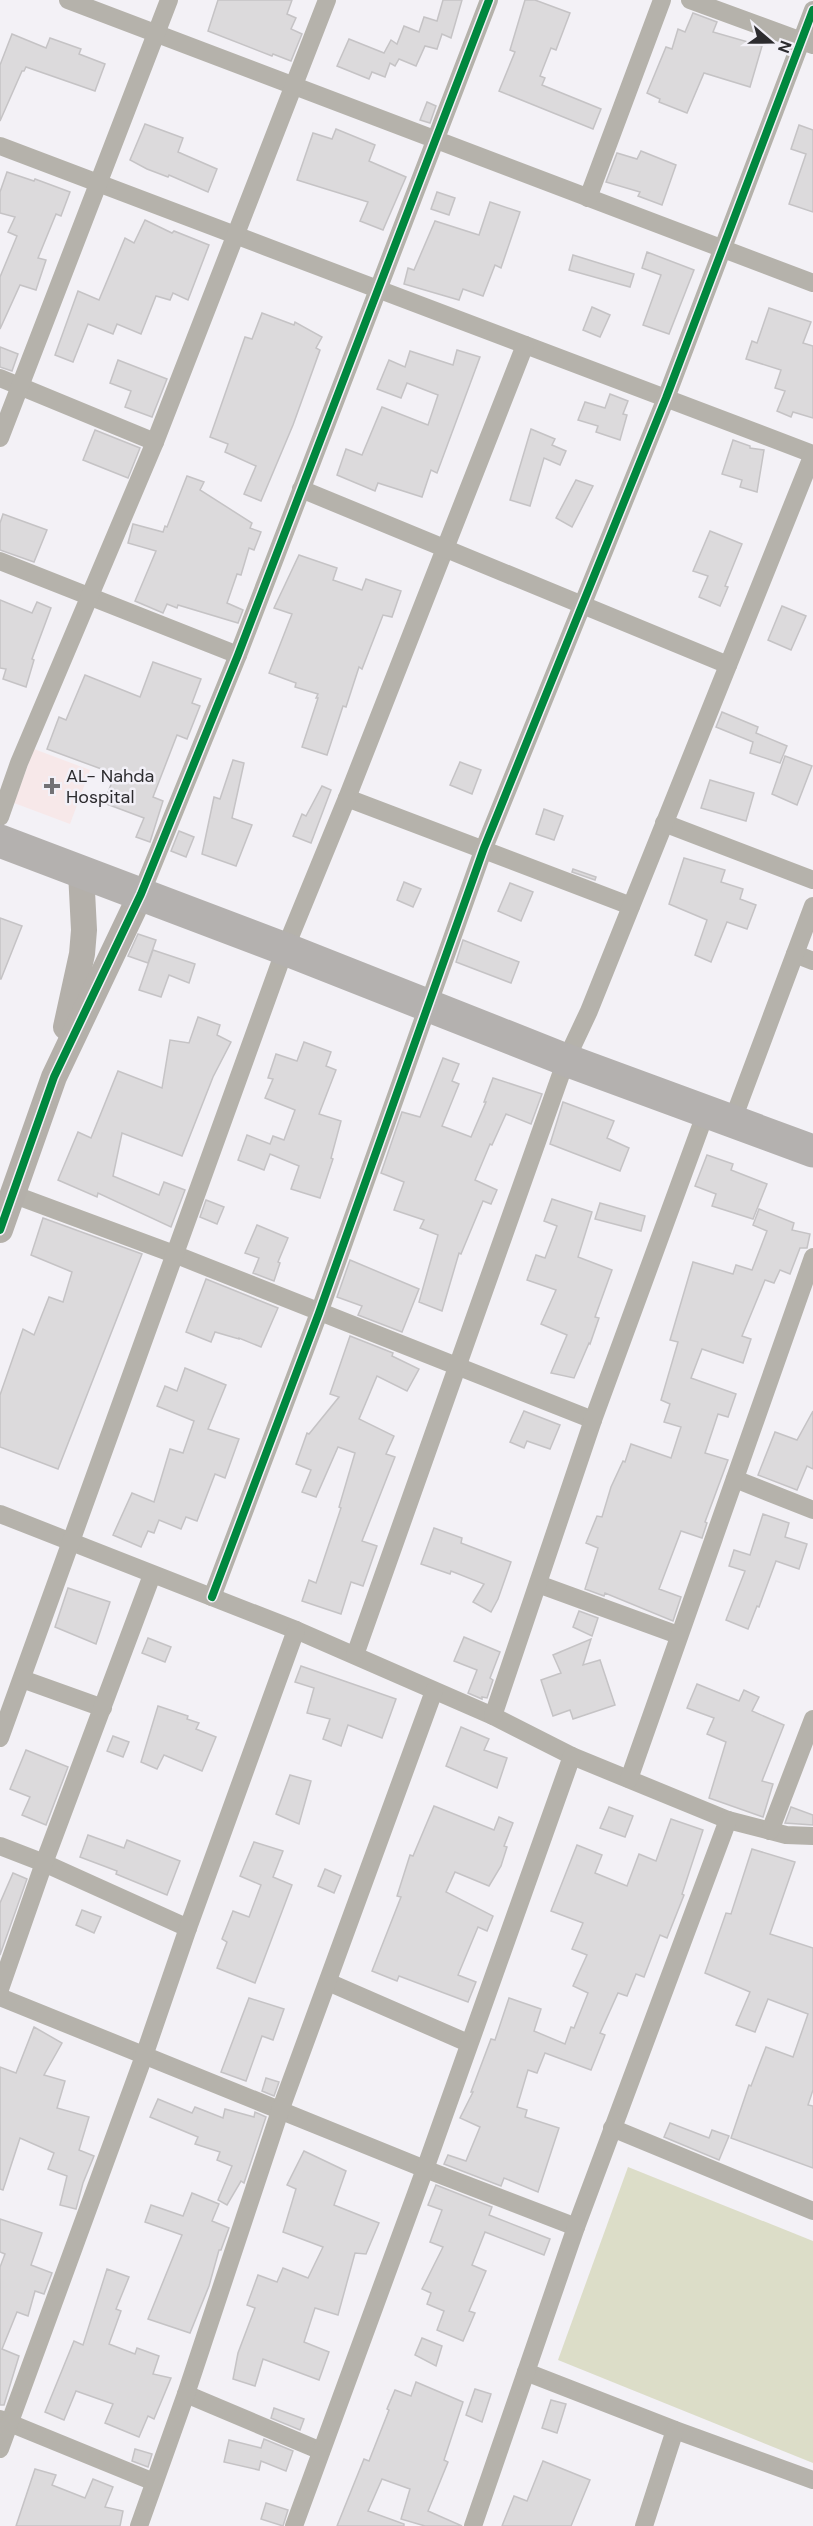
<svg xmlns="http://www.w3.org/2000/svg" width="813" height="2526" font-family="'DM Sans',sans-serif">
	<rect width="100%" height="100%" fill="#f3f1f6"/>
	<!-- medical -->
	<polygon fill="#f7e8e9" points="34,749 90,770 70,824 14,803"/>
	<!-- green -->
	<polygon fill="#dcddc8" points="628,2167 813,2241 813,2463 558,2360"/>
	<!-- building -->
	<g fill="#dcdadc" stroke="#c5c3c5" stroke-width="1.5">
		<polygon points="218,0 292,0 287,14 296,18 291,29 302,34 291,61 273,54 272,56 208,31"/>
		<polygon points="443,0 462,0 451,38 442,34 437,49 425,46 416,66 399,59 395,66 390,63 385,77 372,72 369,79 337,66 349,39 384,53 391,40 397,44 404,26 419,32 424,17 437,21"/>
		<polygon points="525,0 535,0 570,13 556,50 551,48 540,76 545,78 542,85 601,109 593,129 499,91 515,52 510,50"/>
		<polygon points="693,13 717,22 713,32 762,46 750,87 704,73 687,113 659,102 660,99 647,93 666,47 672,49 678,29 685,32"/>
		<polygon points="12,34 46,48 50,38 81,49 79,54 105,64 95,91 26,67 24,71 22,71 0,121 0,65"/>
		<polygon points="427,102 436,106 430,123 420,120"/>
		<polygon points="145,124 183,138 178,152 217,169 208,192 169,175 168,177 147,169 130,160"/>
		<polygon points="799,125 813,130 813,212 789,204 806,154 791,149"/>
		<polygon points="336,129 375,145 369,161 406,177 383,230 360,221 368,202 297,180 313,133 332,139"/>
		<polygon points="641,151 676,165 662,205 638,196 640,192 606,182 617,153 637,159"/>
		<polygon points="7,172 34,181 35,179 70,192 61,216 56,214 38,258 46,260 36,290 20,285 0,329 0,277 17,236 8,232 15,217 0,213 0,192"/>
		<polygon points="437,192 455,198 449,215 431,209"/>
		<polygon points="490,202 520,212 501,268 495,265 483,296 463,289 459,300 404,284 408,268 414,270 435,221 479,235"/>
		<polygon points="145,220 172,233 174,231 209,245 188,300 173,293 170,300 156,296 141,334 117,324 113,334 88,324 73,362 55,355 78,291 99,300 125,238 134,243"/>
		<polygon points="647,252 694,270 669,334 643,325 661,275 642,268"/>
		<polygon points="573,255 634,274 630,287 569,270"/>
		<polygon points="592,307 610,315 600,337 583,330"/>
		<polygon points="769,308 811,322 803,343 813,346 813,418 793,412 791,417 777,411 785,391 775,388 781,370 746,359 752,341 757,343"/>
		<polygon points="262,313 294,325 295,322 322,337 316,348 320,350 293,425 261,501 244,494 256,466 225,452 228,444 210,437 245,337 252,339"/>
		<polygon points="0,347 18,354 12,371 0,367"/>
		<polygon points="457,350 480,357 437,473 431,470 422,497 378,483 375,491 337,475 346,449 362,455 382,407 428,425 438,395 407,383 401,398 377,389 389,360 405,367 410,351 453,365"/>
		<polygon points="118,360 167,379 152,417 125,407 131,391 110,383"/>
		<polygon points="610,394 628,401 623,414 627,415 620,440 596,432 598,426 578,420 585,402 605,408"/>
		<polygon points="531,429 555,439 552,445 566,451 560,465 544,458 530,506 510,500"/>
		<polygon points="95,430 140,448 128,478 83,460"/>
		<polygon points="733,440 750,446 750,448 764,450 757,492 740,487 742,480 722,474"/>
		<polygon points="187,476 204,482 200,490 252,523 250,528 261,532 254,550 249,548 241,575 237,574 227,603 243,610 238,623 178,605 177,608 167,604 163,613 135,601 156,551 128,543 133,524 163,532 165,526 167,527"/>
		<polygon points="576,480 593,486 572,527 556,518"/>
		<polygon points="3,514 47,530 34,562 0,550 0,523"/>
		<polygon points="710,531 742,544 725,586 728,587 720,606 699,597 708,576 693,571"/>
		<polygon points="299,555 337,568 333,580 362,590 366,579 401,591 392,617 383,615 362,669 359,667 346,707 343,706 327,755 302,747 318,698 316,698 318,694 295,687 296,683 269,673 292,614 274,608"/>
		<polygon points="0,600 32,613 37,602 51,608 32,659 34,660 26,687 3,679 6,669 0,668"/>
		<polygon points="782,606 806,616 791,650 768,640"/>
		<polygon points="153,662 201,679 192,703 200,706 187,739 177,735 153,797 163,801 150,842 136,837 144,818 104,803 115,774 47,749 59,717 66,720 85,675 140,697"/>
		<polygon points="722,712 758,727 756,733 787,746 780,763 750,753 753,742 716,727"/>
		<polygon points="785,756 812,766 797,805 772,794"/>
		<polygon points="233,760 244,763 232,818 252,825 236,866 202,854 214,797 220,799"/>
		<polygon points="460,762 481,770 472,794 450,785"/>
		<polygon points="710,780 754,793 746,821 701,808"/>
		<polygon points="322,786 331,790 311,843 293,836 302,814 306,816"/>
		<polygon points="544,809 563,816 554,840 536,834"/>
		<polygon points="179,831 194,837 186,857 171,851"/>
		<polygon points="684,858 725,870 721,882 743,889 740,899 756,905 747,929 727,922 711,962 695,955 707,920 669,904"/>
		<polygon points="573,869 596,877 595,880 572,872"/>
		<polygon points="404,882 421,889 413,907 397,900"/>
		<polygon points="510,883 533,892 521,921 498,911"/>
		<polygon points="0,918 22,926 1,979 0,979"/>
		<polygon points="138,934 156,940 148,963 128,956"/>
		<polygon points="463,940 519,962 511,983 456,962"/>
		<polygon points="153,950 195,964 189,983 169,975 161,997 139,990"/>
		<polygon points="198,1017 220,1025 217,1035 231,1042 213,1077 182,1156 122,1133 113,1176 159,1195 164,1182 185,1190 171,1227 98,1193 97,1197 58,1180 78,1132 91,1138 118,1071 162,1088 170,1040 189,1043"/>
		<polygon points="304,1042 331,1052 326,1066 336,1070 319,1114 341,1121 331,1158 333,1159 320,1198 291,1189 299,1166 270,1154 264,1170 238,1160 247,1135 270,1144 273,1136 284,1140 295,1110 265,1098 273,1079 268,1078 276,1054 297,1061"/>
		<polygon points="443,1058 459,1064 452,1081 459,1084 442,1126 471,1137 486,1102 484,1102 493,1078 542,1094 531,1124 506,1114 492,1145 490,1144 475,1180 497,1190 491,1204 483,1201 461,1254 459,1253 442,1311 419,1302 438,1235 420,1228 424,1220 394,1210 404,1182 381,1173 402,1112 420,1117"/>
		<polygon points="563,1102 614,1121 607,1138 629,1148 620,1171 550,1144"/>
		<polygon points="707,1155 733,1164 731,1170 767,1184 753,1219 712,1206 716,1194 695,1186"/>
		<polygon points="552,1199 592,1212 578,1257 612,1270 595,1317 599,1318 590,1344 589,1343 574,1378 551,1373 567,1335 541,1324 556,1290 527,1280 536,1255 545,1258 557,1226 544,1221"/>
		<polygon points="206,1200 224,1207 217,1224 200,1217"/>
		<polygon points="600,1203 645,1216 641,1231 595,1219"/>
		<polygon points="759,1209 794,1223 792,1230 810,1234 807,1248 800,1248 790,1274 780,1270 774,1283 765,1280 742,1336 751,1339 743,1363 702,1349 691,1378 736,1394 728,1417 718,1414 705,1453 728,1460 705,1522 707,1523 702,1538 681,1531 659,1589 681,1597 673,1621 605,1593 604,1596 585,1589 598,1548 586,1543 597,1516 602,1517 611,1487 623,1461 625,1462 631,1444 671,1458 681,1427 664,1422 670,1404 661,1400 678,1342 670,1340 693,1262 733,1274 736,1265 752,1270 767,1231 753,1225"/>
		<polygon points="43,1218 142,1254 58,1469 0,1447 0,1395 23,1329 34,1335 49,1297 63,1302 72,1272 31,1255"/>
		<polygon points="257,1225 288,1238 278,1262 280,1263 274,1281 253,1273 259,1258 245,1253"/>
		<polygon points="350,1260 419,1289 402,1332 358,1315 362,1306 337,1297"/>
		<polygon points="206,1279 278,1308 261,1347 239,1338 239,1339 215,1332 211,1342 186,1332"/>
		<polygon points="350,1336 393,1353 392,1356 419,1369 407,1391 377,1376 359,1419 394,1436 386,1454 395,1457 362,1541 377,1546 363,1586 351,1582 341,1614 302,1601 309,1580 316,1583 341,1508 339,1507 355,1453 338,1447 316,1497 302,1492 311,1470 296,1464 307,1433 309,1434 339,1397 330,1394"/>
		<polygon points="185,1368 226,1385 208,1429 239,1439 225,1478 215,1474 197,1521 186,1517 181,1529 159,1520 154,1533 148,1531 141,1547 113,1535 132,1493 154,1502 170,1449 183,1453 194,1421 157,1406 165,1386 177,1391"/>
		<polygon points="524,1411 560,1425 550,1449 527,1441 524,1448 510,1442"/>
		<polygon points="813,1411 813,1469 807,1466 797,1490 758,1475 775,1432 797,1440"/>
		<polygon points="763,1514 789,1523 785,1537 807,1544 799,1569 776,1561 759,1607 757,1606 748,1629 726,1620 745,1571 729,1566 734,1550 750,1555"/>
		<polygon points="434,1528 462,1538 461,1543 511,1562 498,1599 491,1612 473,1602 484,1584 451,1571 450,1574 421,1564"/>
		<polygon points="68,1588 110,1602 96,1644 55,1627"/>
		<polygon points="579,1611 598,1618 592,1636 573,1627"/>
		<polygon points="464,1637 500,1652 490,1678 493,1680 487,1698 482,1697 482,1699 468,1693 477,1670 454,1661"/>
		<polygon points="148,1638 171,1647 165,1662 142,1653"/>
		<polygon points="591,1639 583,1665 600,1660 615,1705 573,1719 570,1710 553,1716 541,1680 561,1673 553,1655"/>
		<polygon points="301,1666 396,1699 382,1738 348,1725 341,1746 323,1739 330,1719 307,1713 314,1688 295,1682"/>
		<polygon points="697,1684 739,1701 744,1690 759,1697 752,1711 784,1725 762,1781 773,1784 763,1817 709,1798 726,1742 707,1734 714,1718 687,1708"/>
		<polygon points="158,1706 188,1716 187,1719 199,1723 196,1729 216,1737 202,1771 164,1755 157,1769 141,1762"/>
		<polygon points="461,1727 489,1739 484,1750 507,1758 497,1788 446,1766"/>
		<polygon points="113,1736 129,1742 123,1757 107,1751"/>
		<polygon points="26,1750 68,1767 46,1825 22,1815 30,1797 10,1789"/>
		<polygon points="290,1775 311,1781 299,1824 276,1814"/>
		<polygon points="434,1806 494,1830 499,1817 513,1823 504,1846 507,1847 501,1866 489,1886 455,1872 446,1892 493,1916 487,1931 478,1927 458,1975 476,1982 468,2002 399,1976 397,1981 372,1971 401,1897 397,1896 410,1855 413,1856"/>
		<polygon points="609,1807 633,1816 625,1837 600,1828"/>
		<polygon points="791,1807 813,1815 813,1825 785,1823"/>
		<polygon points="671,1819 703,1830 682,1894 684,1895 667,1938 660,1935 644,1977 636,1974 627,1996 618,1993 600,2033 605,2035 591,2070 545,2053 537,2073 528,2070 517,2107 527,2110 525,2117 559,2128 538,2192 504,2178 501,2186 444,2164 448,2155 466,2161 480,2127 460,2118 473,2092 471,2092 491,2039 495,2040 509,1998 541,2009 534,2031 565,2044 571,2027 574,2028 588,1993 573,1986 587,1955 572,1949 583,1923 551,1911 577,1845 602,1855 595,1873 627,1886 639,1854 656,1861"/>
		<polygon points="88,1835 124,1848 127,1840 180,1861 167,1895 116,1874 117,1871 80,1857"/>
		<polygon points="254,1842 283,1851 273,1877 292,1885 255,1983 217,1968 227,1942 222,1939 233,1911 249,1917 261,1885 240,1876"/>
		<polygon points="752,1849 795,1862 770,1934 813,1948 813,2090 808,2105 813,2106 813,2168 731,2138 749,2085 751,2086 766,2047 793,2057 808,2014 768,1999 755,2032 736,2025 750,1992 705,1973 726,1913 731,1914"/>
		<polygon points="325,1869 341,1876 334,1893 318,1886"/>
		<polygon points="13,1873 27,1879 0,1955 0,1903"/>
		<polygon points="82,1910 101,1917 94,1933 76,1925"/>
		<polygon points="249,1998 284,2009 273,2040 262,2036 246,2081 221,2072"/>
		<polygon points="34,2027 62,2043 44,2075 65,2081 57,2108 89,2117 79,2150 94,2156 83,2183 76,2209 60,2205 67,2176 48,2169 54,2153 20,2138 3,2190 0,2189 0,2067 16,2073"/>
		<polygon points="266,2078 279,2082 274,2096 262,2091"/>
		<polygon points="158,2099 192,2113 195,2107 223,2118 225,2109 254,2117 255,2112 266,2117 244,2183 241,2181 227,2205 218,2200 232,2166 217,2160 220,2152 195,2144 198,2137 150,2117"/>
		<polygon points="670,2123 709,2138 712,2130 729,2136 719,2160 664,2137"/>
		<polygon points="304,2151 346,2171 334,2205 379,2223 366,2254 355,2253 338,2315 315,2308 304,2342 329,2352 319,2380 263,2359 255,2386 233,2379 238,2353 255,2308 247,2305 258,2275 277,2282 283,2268 308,2278 323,2247 283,2232 296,2189 287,2185"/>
		<polygon points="436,2185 492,2207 489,2215 550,2239 544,2255 485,2232 472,2265 486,2271 469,2311 475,2313 463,2341 437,2330 444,2311 427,2304 431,2293 422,2289 443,2247 430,2242 442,2210 428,2205"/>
		<polygon points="192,2193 219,2204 212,2221 229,2228 221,2250 219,2250 209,2286 190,2333 148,2319 182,2235 145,2222 151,2205 183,2216"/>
		<polygon points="0,2219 42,2233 31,2265 52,2273 44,2294 35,2291 28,2316 17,2312 2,2349 19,2356 4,2405 0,2405 0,2267 5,2254 0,2252"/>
		<polygon points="107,2269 129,2277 116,2309 121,2311 109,2344 135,2354 137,2348 159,2356 153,2374 171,2378 154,2419 148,2416 139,2437 105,2423 113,2404 76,2391 64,2420 45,2412 74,2341 83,2345"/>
		<polygon points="422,2338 442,2346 436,2366 415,2355"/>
		<polygon points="416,2382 463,2402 444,2460 448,2462 428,2511 462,2526 425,2526 401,2519 410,2489 382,2479 368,2511 404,2524 404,2526 337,2526 364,2459 369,2461 389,2410 387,2409 395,2390 411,2396"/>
		<polygon points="475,2389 491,2394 482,2422 466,2415"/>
		<polygon points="551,2400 566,2404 557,2433 542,2428"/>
		<polygon points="274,2408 304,2419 300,2430 271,2418"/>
		<polygon points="264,2439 293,2451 286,2471 261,2461 259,2470 224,2462 229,2440 261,2448"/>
		<polygon points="135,2449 152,2454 148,2467 132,2461"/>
		<polygon points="543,2461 590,2480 571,2526 502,2526 514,2496 527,2501"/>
		<polygon points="35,2469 56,2475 52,2485 85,2498 93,2479 113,2487 105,2507 123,2511 120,2526 16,2526"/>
		<polygon points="266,2503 288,2510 283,2526 261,2519"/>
	</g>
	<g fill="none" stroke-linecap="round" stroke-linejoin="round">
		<!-- street -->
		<g stroke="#b5b2ab" stroke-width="18">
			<polyline points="68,0 813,283"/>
			<polyline points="690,0 813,45"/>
			<polyline points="0,146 813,454"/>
			<polyline points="588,198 662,0"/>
			<polyline points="525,345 347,798 631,906"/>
			<polyline points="0,378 155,442"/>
			<polyline points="0,438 169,0"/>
			<polyline points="301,489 728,665"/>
			<polyline points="0,561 238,655"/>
			<polyline points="0,817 19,763 155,442 327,0"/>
			<polyline points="664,823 813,880"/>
			<polyline points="141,894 238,655 489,0"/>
			<polyline points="795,954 813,961"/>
			<polyline points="732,1122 813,906"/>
			<polyline points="12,1194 174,1254 593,1420"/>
			<polyline points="735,1479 813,1510"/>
			<polyline points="0,1514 296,1630 493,1716 572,1756 728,1820 786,1835 813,1836"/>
			<polyline points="538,1584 678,1635"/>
			<polyline points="212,1597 319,1313 484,848 666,398 813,10"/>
			<polyline points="355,1655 566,1060 589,1011 813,454"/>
			<polyline points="22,1679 103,1708"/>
			<polyline points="493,1716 593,1420 706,1112"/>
			<polyline points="0,1738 285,949 347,798"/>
			<polyline points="629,1779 813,1257"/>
			<polyline points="770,1831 813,1719"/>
			<polyline points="0,1846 44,1863 188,1928"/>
			<polyline points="328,1982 468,2043"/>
			<polyline points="0,1989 44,1863 152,1575"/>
			<polyline points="0,1997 425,2169 576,2227"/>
			<polyline points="612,2128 813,2211"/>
			<polyline points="526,2372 675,2430 813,2480"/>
			<polyline points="186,2394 321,2451"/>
			<polyline points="0,2419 154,2482"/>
			<polyline points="0,2449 144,2056 188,1928 296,1630"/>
			<polyline points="139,2526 186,2394 280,2111 434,1691"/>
			<polyline points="294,2526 425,2169 572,1756"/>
			<polyline points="473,2526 576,2227 728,1820"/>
			<polyline points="644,2526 675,2430"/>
		</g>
		<!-- secondary -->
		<g stroke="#b4b0aa" stroke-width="26">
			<polyline points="66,1027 82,954 84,930 81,872"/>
			<polyline points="0,1230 54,1077 141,894"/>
		</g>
		<!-- highway -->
		<polyline stroke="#b4b1af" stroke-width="33" points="0,841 285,949 566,1060 813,1151"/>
		<!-- cycleway casing -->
		<g stroke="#f2f0f7" stroke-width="11">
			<g id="cycleway">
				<polyline points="0,1230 54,1077 141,894 238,655 489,0"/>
				<polyline points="212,1597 319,1313 484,848 666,398 813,10"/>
			</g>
		</g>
		<!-- cycleway -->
		<use href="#cycleway" stroke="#00873e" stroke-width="8"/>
	</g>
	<!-- markers -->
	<path fill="#727175" stroke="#f2f0f7" stroke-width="2" d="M49 777h6v6h6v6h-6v6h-6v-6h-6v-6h6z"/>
	<g text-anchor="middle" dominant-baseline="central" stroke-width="5" stroke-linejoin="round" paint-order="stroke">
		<!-- poi labels -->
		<g font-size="18" fill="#2d2c2f" stroke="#f2f0f7" text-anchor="start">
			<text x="66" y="776">AL- Nahda<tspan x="66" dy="21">Hospital</tspan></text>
		</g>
	</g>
	<!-- north arrow -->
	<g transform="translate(771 42) rotate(110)" stroke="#f2f0f7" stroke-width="4.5" paint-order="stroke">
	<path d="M0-4.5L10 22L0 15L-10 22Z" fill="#2d2c2f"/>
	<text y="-9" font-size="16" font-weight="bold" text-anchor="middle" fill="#2d2c2f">N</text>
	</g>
</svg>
